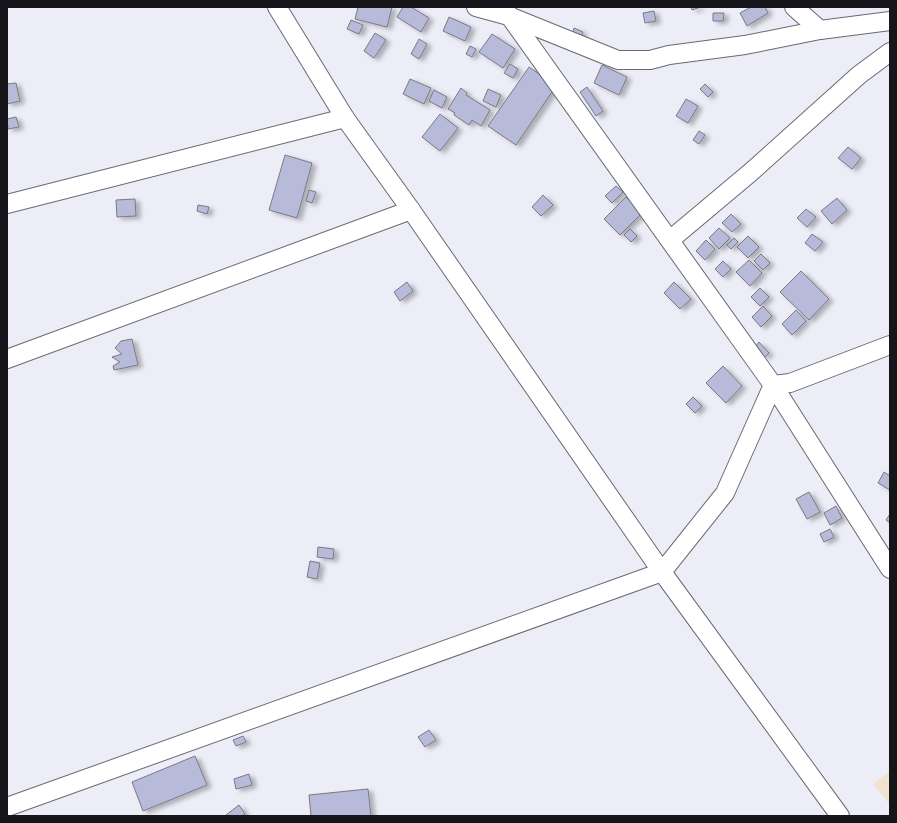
<svg xmlns="http://www.w3.org/2000/svg" width="897" height="823" font-family="Poppins,sans-serif">
	<defs>
		<filter id="shadow"><feDropShadow dx="4.5" dy="2.5" stdDeviation="2" flood-color="#0004"/></filter>
	</defs>
	<rect width="100%" height="100%" fill="#ecedf7"/>
	<!-- commercial -->
	<polygon fill="#f0e2cf" points="890,771 890,805 873,784"/>
	<!-- building -->
	<g fill="#b7bad8" stroke="#797a83" filter="url(#shadow)">
		<polygon points="358,7 392,7 387,27 355,19"/>
		<polygon points="403,7 411,7 429,18 421,32 397,17"/>
		<polygon points="691,7 701,7 692,10"/>
		<polygon points="751,7 765,7 768,13 747,26 740,13"/>
		<polygon points="654,11 656,21 645,23 643,13"/>
		<polygon points="713,13 724,13 723,21 713,21"/>
		<polygon points="449,17 471,27 465,41 443,31"/>
		<polygon points="351,20 363,25 359,34 347,29"/>
		<polygon points="574,28 583,32 580,39 572,36"/>
		<polygon points="375,33 386,40 374,58 364,51"/>
		<polygon points="492,34 515,49 503,68 479,52"/>
		<polygon points="419,39 427,44 419,59 411,54"/>
		<polygon points="470,46 476,49 472,57 466,54"/>
		<polygon points="510,64 518,69 513,78 504,73"/>
		<polygon points="602,65 627,77 619,95 594,83"/>
		<polygon points="529,67 556,86 516,145 488,126"/>
		<polygon points="410,79 431,88 424,104 403,94"/>
		<polygon points="16,83 20,101 7,104 7,84"/>
		<polygon points="705,84 713,92 708,97 700,89"/>
		<polygon points="587,87 603,111 596,116 580,92"/>
		<polygon points="461,88 467,93 466,95 490,110 481,126 472,120 469,125 454,115 455,113 448,109"/>
		<polygon points="488,89 501,95 496,107 483,101"/>
		<polygon points="434,90 447,97 442,108 429,101"/>
		<polygon points="686,99 698,106 688,123 676,116"/>
		<polygon points="440,114 458,128 440,151 422,137"/>
		<polygon points="16,117 19,127 8,129 7,119"/>
		<polygon points="699,131 705,135 699,144 693,140"/>
		<polygon points="848,147 861,158 852,169 838,158"/>
		<polygon points="285,155 312,163 297,218 269,210"/>
		<polygon points="616,186 623,192 612,203 605,196"/>
		<polygon points="309,190 316,192 312,203 306,201"/>
		<polygon points="543,195 553,205 541,216 532,207"/>
		<polygon points="626,197 642,213 620,235 604,219"/>
		<polygon points="837,198 847,210 832,224 821,211"/>
		<polygon points="135,199 136,216 117,217 116,200"/>
		<polygon points="198,205 209,207 207,214 197,211"/>
		<polygon points="806,209 816,217 807,227 797,218"/>
		<polygon points="731,214 741,224 732,232 722,223"/>
		<polygon points="719,228 730,238 719,249 709,238"/>
		<polygon points="630,229 637,236 631,242 624,235"/>
		<polygon points="812,234 823,242 815,251 805,243"/>
		<polygon points="748,236 759,247 748,258 737,247"/>
		<polygon points="734,238 738,242 731,249 727,245"/>
		<polygon points="706,240 715,249 705,260 696,251"/>
		<polygon points="761,254 770,263 763,270 754,261"/>
		<polygon points="749,260 762,273 750,286 736,272"/>
		<polygon points="723,261 731,269 723,277 715,269"/>
		<polygon points="801,271 829,299 809,320 780,292"/>
		<polygon points="407,282 413,291 400,301 394,292"/>
		<polygon points="674,282 691,299 680,309 664,293"/>
		<polygon points="760,288 769,297 760,306 751,297"/>
		<polygon points="763,306 772,316 761,327 752,317"/>
		<polygon points="796,310 806,321 792,335 782,324"/>
		<polygon points="132,339 138,365 114,370 113,366 120,362 112,357 122,354 115,348 121,341"/>
		<polygon points="759,342 769,353 765,357 755,347"/>
		<polygon points="723,366 742,386 726,403 706,383"/>
		<polygon points="693,397 702,406 695,413 686,404"/>
		<polygon points="884,472 890,476 890,490 878,483"/>
		<polygon points="809,492 820,512 807,519 796,499"/>
		<polygon points="836,506 842,518 830,525 824,513"/>
		<polygon points="890,514 890,523 886,520"/>
		<polygon points="830,529 834,537 824,542 820,534"/>
		<polygon points="318,547 334,549 333,559 317,557"/>
		<polygon points="310,561 320,563 317,579 307,577"/>
		<polygon points="429,730 436,740 425,747 418,737"/>
		<polygon points="243,736 246,742 236,746 233,740"/>
		<polygon points="195,756 207,785 143,811 132,782"/>
		<polygon points="249,774 252,785 236,789 234,779"/>
		<polygon points="368,789 371,816 311,816 309,795"/>
		<polygon points="239,805 245,814 242,816 227,816 226,815"/>
	</g>
	<g fill="none" stroke-linecap="round" stroke-linejoin="round">
		<!-- minor casing -->
		<g stroke="#686972" stroke-width="20">
			<g id="minor">
				<polyline points="277,7 345,118 411,210 662,572 840,816"/>
				<polyline points="476,7 509,16 618,60 650,60 669,55 745,45 820,30 890,21"/>
				<polyline points="503,7 773,385 890,569"/>
				<polyline points="794,7 820,30"/>
				<polyline points="7,204 345,118"/>
				<polyline points="670,240 751,172 859,75 890,52"/>
				<polyline points="7,359 411,210"/>
				<polyline points="7,807 662,572 725,493 773,385 790,383 890,345"/>
			</g>
		</g>
		<!-- minor -->
		<use href="#minor" stroke="#fff" stroke-width="18"/>
	</g>
	<!-- border -->
	<rect width="897" height="823" fill="none" stroke="#16161a" stroke-width="16"/>
</svg>
